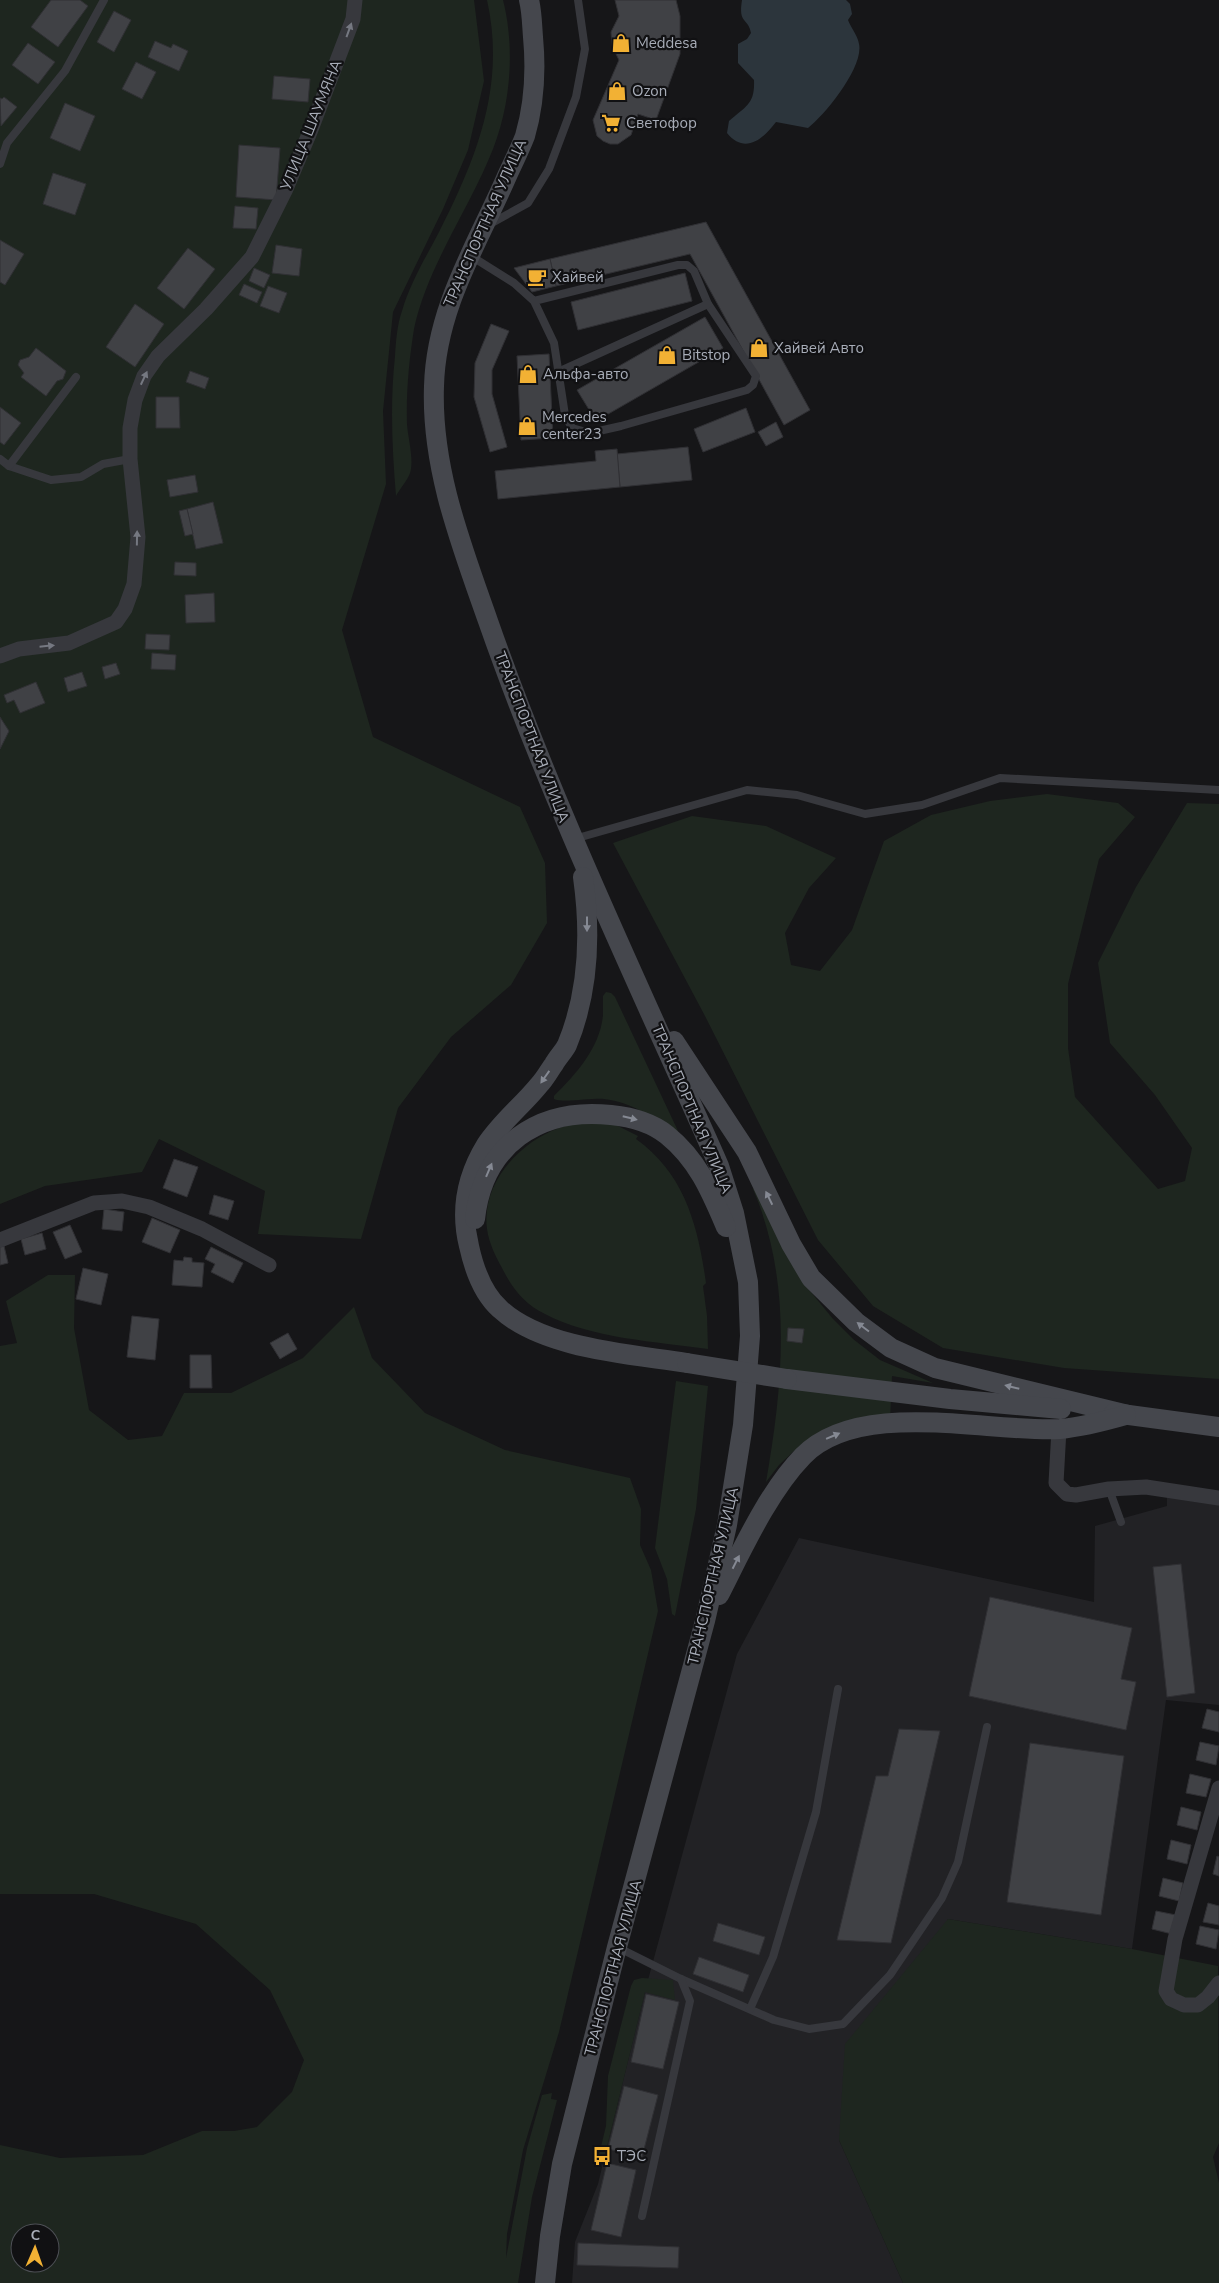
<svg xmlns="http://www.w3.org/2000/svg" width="1219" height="2283" font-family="'Nunito Sans',sans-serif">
	<rect width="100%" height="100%" fill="#161618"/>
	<!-- built -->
	<polygon fill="#222225" points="1167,1491 1219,1502 1219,1705 1166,1700 1132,1949 948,1919 839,2140 903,2283 572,2283 575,2242 598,2184 645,1991 737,1654 799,1538 1094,1602 1095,1526 1167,1506"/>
	<!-- green -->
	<g fill="#1e261f" fill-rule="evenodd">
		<polygon points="0,0 474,0 484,81 468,150 443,209 393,312 383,411 386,484 342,630 373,737 520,807 545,863 547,923 511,985 451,1037 398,1108 361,1239 258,1234 265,1191 159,1139 142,1172 45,1186 0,1204"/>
		<path d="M 487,0 L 503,0 C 515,47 511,104 493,149 C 480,182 462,213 446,245 C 433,271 420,300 414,329 C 409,360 406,393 407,424 C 408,438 413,455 411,469 C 410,478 400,488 396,496 C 392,448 390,403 395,356 C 396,341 397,325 402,311 C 410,283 426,257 439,232 C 477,157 506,85 487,0 Z"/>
		<polygon points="1047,794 1118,803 1135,817 1099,859 1068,984 1068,1048 1075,1097 1158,1189 1185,1181 1192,1148 1155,1095 1110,1043 1098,963 1136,887 1187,803 1219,804 1219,1379 1064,1368 943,1348 873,1306 818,1240 705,1016 613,843 692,816 766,826 836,858 809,888 785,933 791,965 820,971 852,930 884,841 931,815 990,801"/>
		<path d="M 606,992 L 611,993 L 615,997 L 678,1131 L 677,1134 C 654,1118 632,1102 604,1099 C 592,1098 562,1103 554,1099 L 554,1096 C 576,1074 600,1048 603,1015 C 603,1009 603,1002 603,996 Z"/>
		<path d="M 593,1121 L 616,1125 L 638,1136 L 636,1139 C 685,1174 698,1226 706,1283 L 703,1286 L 707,1316 L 708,1349 C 658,1342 589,1338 545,1314 C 524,1304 512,1288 502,1268 C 495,1255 489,1243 487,1229 C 481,1183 520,1142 559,1128 C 570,1124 582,1123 593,1121 Z"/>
		<path d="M 755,1188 L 806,1286 L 833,1319 L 853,1339 L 880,1360 L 933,1383 L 892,1376 L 890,1421 L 794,1451 L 779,1465 L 766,1482 C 783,1385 793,1283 753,1189 Z"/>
		<path d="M 48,1275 L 75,1275 L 74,1328 L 89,1410 L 128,1440 L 162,1436 L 184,1393 L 231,1393 L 303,1358 L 354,1307 L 372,1358 L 425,1413 L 505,1450 L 630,1478 L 641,1509 L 640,1545 L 651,1570 L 658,1611 L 559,2032 L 523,2150 L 507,2234 L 506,2258 L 527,2148 L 542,2095 L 552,2093 L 551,2099 L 557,2100 L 532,2197 L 518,2283 L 0,2283 L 0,2145 L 60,2158 L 143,2155 L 202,2131 L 234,2131 L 257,2127 L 292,2092 L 304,2060 L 270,1990 L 196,1924 L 94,1894 L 0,1894 L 0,1346 L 17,1343 L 6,1301 ZM 20,2233 L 50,2233 L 50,2263 L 20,2263 Z"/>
		<polygon points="676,1381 708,1386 696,1509 675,1616 672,1614 667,1579 655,1548"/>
		<polygon points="948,1919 1132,1949 1218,1966 1219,2143 1213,2157 1219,2183 1219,2283 903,2283 839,2140 845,2044"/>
		<polygon points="642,1978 673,1980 675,2000 645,1992 604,2159 598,2159 606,2126 608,2076 631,1986 634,1980"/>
	</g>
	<!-- water -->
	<path fill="#2c353c" d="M 742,0 L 846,0 L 850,4 L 852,14 L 848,20 C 851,28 858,36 859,44 C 864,67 825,115 808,128 L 776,122 C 763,139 745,155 727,133 L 729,121 C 746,106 755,104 754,80 L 738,63 L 738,44 L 747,39 L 751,33 C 748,17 738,25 742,0 Z"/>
	<!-- building -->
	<g fill="#404145" stroke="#303034">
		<polygon points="51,0 80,0 88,6 58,47 31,27"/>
		<polygon points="615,0 676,0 680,16 680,54 656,120 638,114 631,135 618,144 610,144 603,141 597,136 593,120 619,60 612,46 611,32 619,16"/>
		<polygon points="114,11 131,20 114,52 97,42"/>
		<polygon points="155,41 171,48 173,44 188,51 179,71 148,57"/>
		<polygon points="28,43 55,62 38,84 12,65"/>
		<polygon points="136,62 156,72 142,99 122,89"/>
		<polygon points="274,76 310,79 308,102 272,99"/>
		<polygon points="4,97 17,107 1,126 0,98 2,99"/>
		<polygon points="65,103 95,116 80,151 50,138"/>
		<polygon points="239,145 280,148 276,200 236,197"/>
		<polygon points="53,173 86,184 75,215 43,204"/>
		<polygon points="235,206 258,208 256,229 233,228"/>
		<polygon points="706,222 810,410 784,425 690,254 556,286 550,259"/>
		<polygon points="0,240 24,254 5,285 0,282"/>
		<polygon points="276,245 302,249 299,276 272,273"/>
		<polygon points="188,248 215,269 184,309 157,288"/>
		<polygon points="550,259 556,286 532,292 514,268"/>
		<polygon points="254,268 270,275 264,288 249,281"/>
		<polygon points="685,273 692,301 578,330 571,302"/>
		<polygon points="244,284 262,292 257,303 239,295"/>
		<polygon points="268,286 287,293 279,313 260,306"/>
		<polygon points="135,304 164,324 135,367 106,347"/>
		<polygon points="705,317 723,348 596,421 577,390"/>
		<polygon points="491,324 509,331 492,370 492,394 507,447 490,452 474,397 475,363"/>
		<polygon points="36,348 66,371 63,379 57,381 46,396 21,377 24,373 18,365 20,360 29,357"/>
		<polygon points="549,354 553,438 521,440 517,356"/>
		<polygon points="190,371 209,378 205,389 186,382"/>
		<polygon points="156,397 179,397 180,428 156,428"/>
		<polygon points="0,407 21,423 4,445 0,442"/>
		<polygon points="746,408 755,432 703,452 694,429"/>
		<polygon points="776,422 783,437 766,446 758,432"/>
		<polygon points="688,447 692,480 620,487 617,454"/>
		<polygon points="617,449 620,487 498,499 495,471 596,461 595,451"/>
		<polygon points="195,475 198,492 170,497 167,480"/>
		<polygon points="213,502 223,543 196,549 187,509"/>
		<polygon points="187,509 193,534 185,536 179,511"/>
		<polygon points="175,562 196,563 196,576 174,575"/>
		<polygon points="214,593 215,622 186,623 185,595"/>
		<polygon points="146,634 170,635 169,650 145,649"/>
		<polygon points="152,653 176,655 175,670 151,669"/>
		<polygon points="116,663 120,674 105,679 102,667"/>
		<polygon points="82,672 87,686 68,692 64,678"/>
		<polygon points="36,682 45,703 20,713 14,700 7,703 4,695"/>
		<polygon points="0,717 9,731 0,749"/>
		<polygon points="174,1159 198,1167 187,1197 163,1188"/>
		<polygon points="214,1195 234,1201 228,1220 209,1214"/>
		<polygon points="104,1209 124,1212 122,1231 102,1229"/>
		<polygon points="152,1218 180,1230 170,1253 142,1242"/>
		<polygon points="70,1225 82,1252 65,1259 53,1232"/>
		<polygon points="42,1233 46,1249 25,1255 21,1239"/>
		<polygon points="4,1246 8,1263 0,1265 0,1247"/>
		<polygon points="211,1247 243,1263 233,1283 211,1272 215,1264 205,1259"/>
		<polygon points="184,1257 192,1258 192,1262 204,1263 202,1287 172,1285 174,1260 183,1261"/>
		<polygon points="83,1268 108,1274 101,1305 76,1299"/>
		<polygon points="132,1316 159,1319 155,1360 127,1357"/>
		<polygon points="788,1328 804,1329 802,1343 787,1341"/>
		<polygon points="288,1333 297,1349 280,1359 270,1343"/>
		<polygon points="190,1355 211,1355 212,1388 190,1388"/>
		<polygon points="1181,1564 1195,1693 1167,1697 1153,1567"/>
		<polygon points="990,1597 1132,1628 1121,1679 1136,1682 1126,1730 969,1696"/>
		<polygon points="1207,1709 1219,1712 1219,1732 1202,1728"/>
		<polygon points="899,1729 940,1731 891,1943 837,1940 876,1776 888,1776"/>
		<polygon points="1200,1742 1219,1746 1216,1765 1196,1760"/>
		<polygon points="1030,1743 1124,1756 1101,1915 1007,1902"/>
		<polygon points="1190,1774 1211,1779 1206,1797 1186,1793"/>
		<polygon points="1181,1807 1201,1812 1197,1830 1177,1825"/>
		<polygon points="1171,1840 1191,1845 1187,1864 1167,1859"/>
		<polygon points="1217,1856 1219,1857 1219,1876 1213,1874"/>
		<polygon points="1163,1878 1183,1883 1179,1901 1159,1896"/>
		<polygon points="1208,1903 1219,1906 1219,1925 1203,1922"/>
		<polygon points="1156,1911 1176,1915 1172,1934 1152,1929"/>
		<polygon points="718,1923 765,1937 759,1955 713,1941"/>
		<polygon points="1200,1926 1219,1930 1216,1949 1196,1944"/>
		<polygon points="699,1957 749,1975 743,1992 693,1974"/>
		<polygon points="646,1994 679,2002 663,2069 631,2062"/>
		<polygon points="624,2086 658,2095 642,2157 608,2149"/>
		<polygon points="607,2163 636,2170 621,2237 591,2230"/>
		<polygon points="578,2243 679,2247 678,2268 577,2265"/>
	</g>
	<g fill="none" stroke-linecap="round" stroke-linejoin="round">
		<!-- service -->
		<g stroke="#37383d" stroke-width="8">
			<polyline points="0,164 7,143 65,71 104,0"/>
			<polyline points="490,224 528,203 549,169 576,97 585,49 578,0"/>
			<polyline points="471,256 514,283 534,301 554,343 565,415 572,428 590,433 621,426 747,390 753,385 756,376 708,304 694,271 687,265 678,265 534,301"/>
			<polyline points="558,372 708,304"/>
			<polyline points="0,459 9,466 51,480 81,477 103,464 130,459"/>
			<polyline points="9,466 76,377"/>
			<polyline points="574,839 747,790 797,795 865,814 922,805 1000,778 1219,790"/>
			<polyline points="1109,1489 1121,1522"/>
			<polyline points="619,1948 681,1979 774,2020 809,2029 843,2024 890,1975 942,1898 958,1862 987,1727"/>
			<polyline points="750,2009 773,1957 816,1812 838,1689"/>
			<polyline points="642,2216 690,2001 681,1979"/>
		</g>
		<!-- minor -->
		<g stroke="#37383d" stroke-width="15">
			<polyline points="0,656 19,649 69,643 116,622 125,609 134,584 138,537 130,459 130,428 135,400 144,376 158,356 206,309 252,257 285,191 310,132 353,19 355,0"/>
			<polyline points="0,1240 94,1203 122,1201 149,1207 202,1229 269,1265"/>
			<polyline points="1059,1429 1056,1483 1067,1494 1076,1495 1109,1489 1146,1487 1219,1498"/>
			<polyline points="1219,1788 1175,1939 1166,1991 1171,1999 1184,2005 1198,2005 1208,1997 1219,1983"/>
		</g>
		<!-- secondary -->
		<g stroke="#45474d" stroke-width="20">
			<path d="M 529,0 C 532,12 532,25 533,37 C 536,69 534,105 525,136 C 520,149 513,163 507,176 C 477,245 436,308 434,386 C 431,468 461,544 488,621 C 553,807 639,985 719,1166 L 734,1213 L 748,1282 L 750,1336 L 743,1425 L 727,1525 L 705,1621 L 617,1947 L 562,2164 L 550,2236 L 545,2283"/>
			<path d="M 583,877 C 591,934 589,992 567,1045 C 564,1051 558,1057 554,1064 C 549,1071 545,1079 539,1085 C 522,1106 501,1122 486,1145 C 467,1176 460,1210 469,1246 C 474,1269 482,1293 500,1309 C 543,1349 631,1354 687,1363"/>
			<polyline points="674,1041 747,1152 791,1244 811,1278 856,1322 891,1348 935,1368 1128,1415"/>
			<path d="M 475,1219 C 483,1145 539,1107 611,1115 C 631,1117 651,1122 667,1135 C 698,1160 711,1192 726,1227"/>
			<polyline points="787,1379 950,1399 1061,1409"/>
			<polyline points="1114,1413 1219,1427"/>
			<path d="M 719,1595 C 742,1550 768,1492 803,1456 C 860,1398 987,1433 1060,1429 C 1083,1427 1105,1421 1126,1415"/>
		</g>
		<!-- secondary-bridge -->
		<polyline stroke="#45474d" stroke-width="20" points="687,1363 787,1379"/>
	</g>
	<!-- one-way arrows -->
	<defs><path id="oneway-solid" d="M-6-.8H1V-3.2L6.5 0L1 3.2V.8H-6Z" transform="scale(1.25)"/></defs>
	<g fill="#757881">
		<use href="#oneway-solid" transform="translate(349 30) rotate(-70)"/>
		<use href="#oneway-solid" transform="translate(144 378) rotate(-65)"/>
		<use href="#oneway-solid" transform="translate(137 538) rotate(-89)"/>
		<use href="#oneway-solid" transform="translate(47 646) rotate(-6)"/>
	</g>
	<g fill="#858993">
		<use href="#oneway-solid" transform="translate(587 924) rotate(90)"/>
		<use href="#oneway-solid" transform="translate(545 1077) rotate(125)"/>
		<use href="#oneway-solid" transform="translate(630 1118) rotate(14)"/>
		<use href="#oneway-solid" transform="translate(489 1170) rotate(-67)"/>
		<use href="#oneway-solid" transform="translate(769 1198) rotate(-116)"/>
		<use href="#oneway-solid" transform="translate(863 1327) rotate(-143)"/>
		<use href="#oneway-solid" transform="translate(1012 1387) rotate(-166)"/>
		<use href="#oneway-solid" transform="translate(833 1436) rotate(-23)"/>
		<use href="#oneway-solid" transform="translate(736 1562) rotate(-63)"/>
	</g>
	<!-- icons -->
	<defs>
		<g id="shop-bare" transform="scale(1.5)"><path d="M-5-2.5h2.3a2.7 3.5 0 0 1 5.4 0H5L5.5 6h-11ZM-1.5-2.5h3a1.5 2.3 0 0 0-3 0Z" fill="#f2b134" stroke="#111113" stroke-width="2.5" paint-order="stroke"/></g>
		<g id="supermarket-bare" transform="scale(1.5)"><path d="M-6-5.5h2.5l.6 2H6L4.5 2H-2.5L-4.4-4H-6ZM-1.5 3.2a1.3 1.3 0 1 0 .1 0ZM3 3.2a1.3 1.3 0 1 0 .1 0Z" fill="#f2b134" stroke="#111113" stroke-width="2.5" paint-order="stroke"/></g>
		<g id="cafe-bare" transform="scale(1.5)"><path d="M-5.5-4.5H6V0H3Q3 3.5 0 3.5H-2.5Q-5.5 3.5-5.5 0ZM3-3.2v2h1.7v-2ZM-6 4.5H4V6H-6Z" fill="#f2b134" stroke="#111113" stroke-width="2.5" paint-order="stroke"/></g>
		<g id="bus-bare" transform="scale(1.5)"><path d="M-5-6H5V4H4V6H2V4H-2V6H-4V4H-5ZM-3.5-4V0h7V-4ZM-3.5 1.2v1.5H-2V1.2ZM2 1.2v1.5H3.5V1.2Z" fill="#f2b134" stroke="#111113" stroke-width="2.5" paint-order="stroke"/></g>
	</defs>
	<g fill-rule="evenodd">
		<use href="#shop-bare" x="621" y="43"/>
		<use href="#shop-bare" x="617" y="91"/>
		<use href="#supermarket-bare" x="611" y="123"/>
		<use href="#cafe-bare" x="537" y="277"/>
		<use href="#shop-bare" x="759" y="348"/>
		<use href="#shop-bare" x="667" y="355"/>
		<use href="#shop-bare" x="528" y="374"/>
		<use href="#shop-bare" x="527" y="426"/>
		<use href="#bus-bare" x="602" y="2156"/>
	</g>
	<g text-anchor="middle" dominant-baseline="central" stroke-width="4.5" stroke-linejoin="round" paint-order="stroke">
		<!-- poi labels -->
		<g font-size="15" fill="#a8adb8" stroke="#111113" text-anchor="start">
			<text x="636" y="43">Meddesa</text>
			<text x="632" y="91">Ozon</text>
			<text x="626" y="123">Светофор</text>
			<text x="552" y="277">Хайвей</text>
			<text x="774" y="348">Хайвей Авто</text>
			<text x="682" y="355">Bitstop</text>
			<text x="543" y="374">Альфа-авто</text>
			<text x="542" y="417">Mercedes<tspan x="542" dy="17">center23</tspan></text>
			<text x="617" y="2156">ТЭС</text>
		</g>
		<!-- street labels -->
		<g font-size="15" fill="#a8adb8" stroke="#111113">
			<text transform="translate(311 125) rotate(-68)">УЛИЦА ШАУМЯНА</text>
			<text transform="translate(485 223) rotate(-66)">ТРАНСПОРТНАЯ УЛИЦА</text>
			<text transform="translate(532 737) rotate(69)">ТРАНСПОРТНАЯ УЛИЦА</text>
			<text transform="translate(692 1109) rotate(67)">ТРАНСПОРТНАЯ УЛИЦА</text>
			<text transform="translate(713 1576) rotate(-77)">ТРАНСПОРТНАЯ УЛИЦА</text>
			<text transform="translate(613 1968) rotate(-75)">ТРАНСПОРТНАЯ УЛИЦА</text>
		</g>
	</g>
	<!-- north arrow -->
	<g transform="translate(35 2248) rotate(2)"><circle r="24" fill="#111113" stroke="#4d4f55"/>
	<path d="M0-4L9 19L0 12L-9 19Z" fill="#f2b134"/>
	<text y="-8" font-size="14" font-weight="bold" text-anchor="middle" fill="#a8adb8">С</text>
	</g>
</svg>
